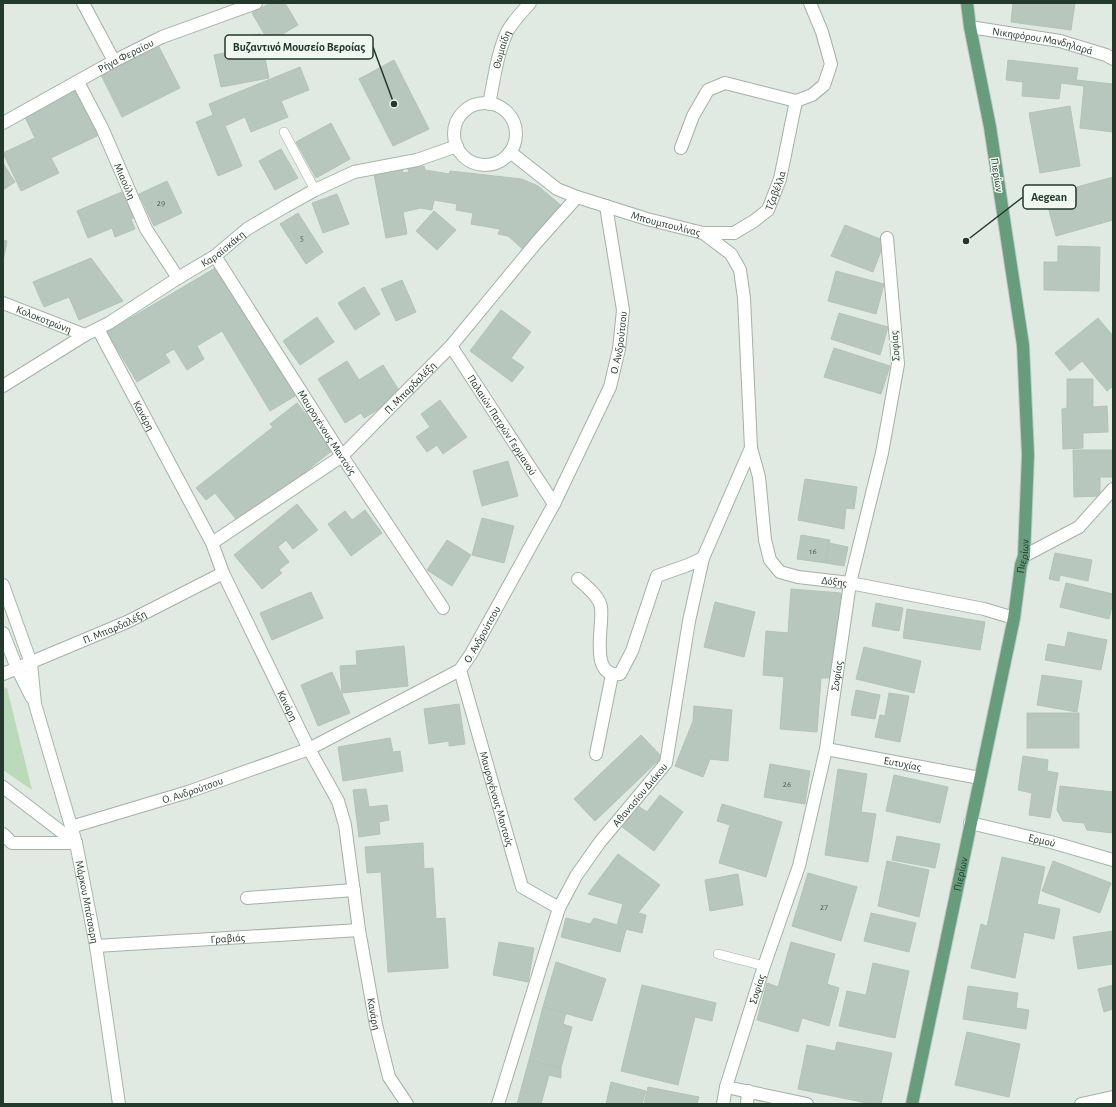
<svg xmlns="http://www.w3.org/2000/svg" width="1116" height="1107" font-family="'Alegreya Sans',sans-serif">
	<rect width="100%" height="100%" fill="#e0eae2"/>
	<!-- green -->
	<polygon fill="#bbdaba" points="7,688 32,790 3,770 3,689"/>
	<!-- building -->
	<g fill="#b8c7bd" stroke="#b3c3b7">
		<polygon points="270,3 285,3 298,25 269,42 252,13"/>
		<polygon points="1013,3 1075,3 1071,30 1011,22"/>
		<polygon points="260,34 269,78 221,87 214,55 229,52 226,40"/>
		<polygon points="159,47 180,88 122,117 101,75"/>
		<polygon points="394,60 429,129 393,146 359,79"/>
		<polygon points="1008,60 1078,68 1076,80 1113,84 1113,132 1080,128 1084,86 1061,83 1059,99 1022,96 1023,82 1006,80"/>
		<polygon points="300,67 309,90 281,101 288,117 251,132 245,117 225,126 242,166 218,176 196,122 213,115 209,104"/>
		<polygon points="77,89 99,135 51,158 59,173 21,191 3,153 35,138 24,115"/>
		<polygon points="1070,106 1080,166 1040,173 1029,113"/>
		<polygon points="331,123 350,159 316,178 296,142"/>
		<polygon points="281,149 298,178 275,190 259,161"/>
		<polygon points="3,163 15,182 3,190"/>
		<polygon points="424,166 425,170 449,174 450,171 522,179 538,186 563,207 525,251 508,236 498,234 500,229 471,224 473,213 456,210 457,204 434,200 432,210 421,208 403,212 407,234 386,238 374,174 402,169 403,173 409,172 408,169"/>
		<polygon points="1113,177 1113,220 1056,236 1045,196"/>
		<polygon points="167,181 182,213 154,226 139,194"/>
		<polygon points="129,189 139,215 131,219 135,229 115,237 112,228 88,238 77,211"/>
		<polygon points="337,194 349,224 323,233 312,203"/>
		<polygon points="434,211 456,230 437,250 416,231"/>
		<polygon points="298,213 323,252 306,264 280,224"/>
		<polygon points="845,225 885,241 873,272 831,256"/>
		<polygon points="3,240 7,241 3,261"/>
		<polygon points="1058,246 1100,247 1099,291 1044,290 1044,262 1058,262"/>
		<polygon points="91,258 123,301 79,320 69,297 44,307 33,282"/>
		<polygon points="217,267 295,396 270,411 222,331 197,346 204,359 187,370 174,349 165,354 170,362 137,382 107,332"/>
		<polygon points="836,271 884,284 876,314 828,301"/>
		<polygon points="402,280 416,312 396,321 381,289"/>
		<polygon points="364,287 380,314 355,330 338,303"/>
		<polygon points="501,310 531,332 511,358 524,367 512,382 470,351"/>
		<polygon points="839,313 888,327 880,355 831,339"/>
		<polygon points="317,317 334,342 300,365 283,341"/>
		<polygon points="1098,318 1113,336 1113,386 1107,391 1082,361 1070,371 1055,353"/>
		<polygon points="834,348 890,366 881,394 824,377"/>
		<polygon points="347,361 359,380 383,365 402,395 364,418 361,413 345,423 318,379"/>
		<polygon points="1067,379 1093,379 1093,407 1107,406 1108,432 1083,433 1083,448 1063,449 1062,409 1067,408"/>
		<polygon points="440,400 467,437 443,454 437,445 427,452 416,437 430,427 421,414"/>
		<polygon points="297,403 334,449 240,524 215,493 206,500 196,488 273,427 270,424"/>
		<polygon points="1073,450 1113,450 1112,477 1100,477 1100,496 1074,497"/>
		<polygon points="508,461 518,496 482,506 473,471"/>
		<polygon points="805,479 857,487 854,509 846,508 844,529 798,520"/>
		<polygon points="297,504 318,530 293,549 286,540 278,547 289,562 279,570 282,573 262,589 234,555"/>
		<polygon points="365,510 382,533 351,556 328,524 345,511 352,520"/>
		<polygon points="482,518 514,526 504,563 472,555"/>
		<polygon points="801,535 830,540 826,563 797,559"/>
		<polygon points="447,540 471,555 452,586 427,570"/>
		<polygon points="829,543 848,547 844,566 826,563"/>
		<polygon points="1055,553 1092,560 1088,581 1060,575 1059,581 1049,579"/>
		<polygon points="1066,583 1113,594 1113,602 1109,619 1060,607"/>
		<polygon points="791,589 841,593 835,678 821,678 817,732 780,729 784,677 763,675 766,631 788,633"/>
		<polygon points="311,592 323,618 272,640 260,613"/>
		<polygon points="715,602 755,612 744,657 704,647"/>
		<polygon points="876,603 903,608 899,631 872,626"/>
		<polygon points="907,609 985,622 980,650 903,638"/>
		<polygon points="1068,632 1107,640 1101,670 1045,660 1048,644 1065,647"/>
		<polygon points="404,646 408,686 342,693 340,666 357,665 356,651"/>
		<polygon points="864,647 921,661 914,693 856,679"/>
		<polygon points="332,672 350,713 318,726 301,685"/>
		<polygon points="1042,675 1082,681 1077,712 1037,705"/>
		<polygon points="856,690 880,695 875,719 851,715"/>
		<polygon points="889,693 909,696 900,742 875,737 880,715 885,716"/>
		<polygon points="459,704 465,744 449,746 449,741 429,744 424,709"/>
		<polygon points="694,706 732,710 728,761 710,759 703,777 675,766 693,721"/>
		<rect x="1027" y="713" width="52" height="35"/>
		<polygon points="641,735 662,757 595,821 574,799"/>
		<polygon points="390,738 393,752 400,751 403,771 343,781 338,747"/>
		<polygon points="1023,756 1048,760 1047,771 1058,773 1050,818 1029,815 1032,793 1018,790"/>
		<polygon points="770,764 810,771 805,804 764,797"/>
		<polygon points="838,769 867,774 861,812 876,814 868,862 825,855"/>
		<polygon points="894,775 948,787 940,823 886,811"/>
		<polygon points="1060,786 1113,792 1113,833 1087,830 1084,823 1063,821 1057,810"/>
		<polygon points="366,789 369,807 387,805 389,820 379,822 380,834 359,837 353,790"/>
		<polygon points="660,795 683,812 654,851 622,827 638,806 647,812"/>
		<polygon points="722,804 782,822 766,877 719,863 730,825 717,821"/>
		<polygon points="897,836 940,844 935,868 892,860"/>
		<polygon points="423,843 424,869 433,868 436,919 445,918 448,968 388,972 381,872 367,873 365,847"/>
		<polygon points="618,854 660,885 638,913 646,915 642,933 626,929 620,952 561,937 566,918 590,924 594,918 617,925 623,904 588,894"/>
		<polygon points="1002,857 1045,867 1037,904 1060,909 1054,939 1024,932 1015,978 971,968 981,924 987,926"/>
		<polygon points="887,861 929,870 919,917 878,906"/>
		<polygon points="1053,861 1111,883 1100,913 1042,891"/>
		<polygon points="808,873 857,887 841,941 792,926"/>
		<polygon points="738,874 743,905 710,911 705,880"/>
		<polygon points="871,913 916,923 909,952 864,941"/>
		<polygon points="1113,931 1113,964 1078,969 1073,937"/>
		<polygon points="499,942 534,948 528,982 493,975"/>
		<polygon points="791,942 835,954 827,984 839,988 829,1026 802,1018 798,1032 757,1020 767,983 778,987"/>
		<polygon points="556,962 606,979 592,1021 543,1007"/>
		<polygon points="873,963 909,971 895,1038 839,1026 847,991 866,995"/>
		<polygon points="642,985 716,1003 712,1021 695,1017 678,1085 621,1071"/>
		<polygon points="1113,985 1113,1009 1104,1012 1098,989"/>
		<polygon points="968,986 1018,993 1016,1008 1029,1010 1026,1029 963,1019"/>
		<polygon points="543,1007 566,1013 563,1024 572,1027 561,1068 529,1060"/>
		<polygon points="967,1032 1020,1044 1009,1097 955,1085"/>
		<polygon points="837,1042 892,1053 881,1104 872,1104 798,1089 807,1045 835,1051"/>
		<polygon points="529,1060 561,1068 561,1078 549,1075 541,1104 517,1104"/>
		<polygon points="611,1082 646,1091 642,1104 606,1104"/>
		<polygon points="648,1087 699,1097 697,1104 644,1104"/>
	</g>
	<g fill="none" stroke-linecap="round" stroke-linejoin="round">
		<!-- lane casing -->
		<g stroke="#a3b1a7" stroke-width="10">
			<g id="lane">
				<polyline points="284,132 315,190"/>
				<polyline points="718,954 764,966"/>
			</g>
		</g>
		<!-- street casing -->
		<g stroke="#a3b1a7" stroke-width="14">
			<g id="street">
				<polyline points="83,3 114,61"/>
				<path id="s1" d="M 970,27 L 1060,41 L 1106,55 L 1113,59"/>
				<path id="s2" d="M 78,82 L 102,128 L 146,229 L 178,278"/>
				<path id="s3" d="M 3,123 L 114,61 L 162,37 L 256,3"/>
				<polyline points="681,148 693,116 708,90 725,83 796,101 812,95 824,85 831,64 822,32 810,3"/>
				<path id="s4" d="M 510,152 L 557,189 L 577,197 L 647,219 L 703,233 L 731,254 L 740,270 L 744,298 L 751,448 L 759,477 L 765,540 L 770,560 L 780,572 L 798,577 L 850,583 L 984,609 L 1014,618"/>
				<path id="s5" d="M 703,233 L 734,233 L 754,221 L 768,210 L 780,179 L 796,101"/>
				<path id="s6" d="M 215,256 L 342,456 L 443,608"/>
				<path id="s7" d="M 98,329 L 212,543 L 223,573 L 309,749 L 338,801 L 345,825 L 359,930 L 376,1025 L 389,1077 L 407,1104"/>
				<path id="s8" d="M 451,346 L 554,504"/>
				<polyline points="3,386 85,335"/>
				<path id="s9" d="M 212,543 L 342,456 L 451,346 L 536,243 L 577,197"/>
				<polyline points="1024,556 1079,527 1113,489"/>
				<path d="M 578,579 C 586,586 599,596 601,607 C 604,626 588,677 620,674 L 632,651 L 657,576 L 688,565 L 703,558"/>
				<path id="s10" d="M 460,670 L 522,887 L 559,908"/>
				<path id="s11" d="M 3,674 L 127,622 L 223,573"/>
				<path id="s12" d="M 826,749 L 980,778"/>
				<polyline points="596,754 612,675"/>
				<polyline points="3,787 76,843"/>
				<path id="s13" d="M 71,827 L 188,792 L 309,749 L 460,670 L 471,654 L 554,504 L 610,387 L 619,349 L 623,310 L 606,206"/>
				<polyline points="3,834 12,843 76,843"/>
				<polyline points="247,898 354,890"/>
				<path id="s14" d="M 96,946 L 359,930"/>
				<polyline points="726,1087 807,1104"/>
				<path id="s15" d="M 498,1104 L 559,908 L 576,876 L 600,842 L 666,763 L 689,621 L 703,558 L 751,448"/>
				<path id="s16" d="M 723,1104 L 726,1087 L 764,966 L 799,866 L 826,749 L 850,583 L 882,453 L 898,364 L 887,238"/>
				<polyline points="747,1104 748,1091"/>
				<polyline points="1081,1104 1113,1097"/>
			</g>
		</g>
		<!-- secondary casing -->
		<g stroke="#a2b8a9" stroke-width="14">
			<g id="secondary">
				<circle cx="485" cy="134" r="31"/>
				<path id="s17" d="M 489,104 C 494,80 497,54 507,32 C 513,21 522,12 530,3"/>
				<path id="s18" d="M 3,303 L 85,335 L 109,323 L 178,278 L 215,256 L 247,229 L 286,206 L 315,190 L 354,172 L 417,160 L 457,146"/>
				<path id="s19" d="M 3,585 L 31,663 L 35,704 L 76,843 L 96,946 L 119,1104"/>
				<polyline points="3,633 17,668 32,698"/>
				<path id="s20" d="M 970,823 L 1051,842 L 1113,860"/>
			</g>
		</g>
		<!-- primary casing -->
		<g stroke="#c1c8c4" stroke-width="14">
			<g id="primary">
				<path id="s21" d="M 912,1104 L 1014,618 L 1021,565 L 1024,556 L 1028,455 L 1023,345 L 990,127 L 970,27 L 967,3"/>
			</g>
		</g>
		<!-- lane -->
		<use href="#lane" stroke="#fff" stroke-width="9"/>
		<!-- street -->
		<use href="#street" stroke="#fff" stroke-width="12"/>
		<!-- secondary -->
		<use href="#secondary" stroke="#fff" stroke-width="12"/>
		<!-- primary -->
		<use href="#primary" stroke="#679d7d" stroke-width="12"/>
	</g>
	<g text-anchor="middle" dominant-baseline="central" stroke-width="3" stroke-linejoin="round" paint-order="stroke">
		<!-- number labels -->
		<g font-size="9" fill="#485c50">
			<text x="161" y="203">29</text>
			<text x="302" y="238">5</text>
			<text x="813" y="551">16</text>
			<text x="787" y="784">26</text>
			<text x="824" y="907">27</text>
		</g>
		<!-- street labels -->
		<g font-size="11" fill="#22392b" stroke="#f0f7f1">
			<text stroke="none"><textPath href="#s1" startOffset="74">Νικηφόρου Μανδηλαρά</textPath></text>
			<text stroke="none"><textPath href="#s17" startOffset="56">Θωμαίδη</textPath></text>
			<text stroke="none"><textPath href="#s3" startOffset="140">Ρήγα Φεραίου</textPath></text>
			<text transform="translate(997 175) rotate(81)">Πιερίων</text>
			<text stroke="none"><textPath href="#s2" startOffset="110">Μιαούλη</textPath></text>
			<text stroke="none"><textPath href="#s5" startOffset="93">Τζαβέλλα</textPath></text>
			<text stroke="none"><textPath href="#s4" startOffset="174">Μπουμπουλίνας</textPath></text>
			<text stroke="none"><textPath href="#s18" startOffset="251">Καραϊσκάκη</textPath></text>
			<text stroke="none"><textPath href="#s18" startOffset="44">Κολοκοτρώνη</textPath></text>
			<text stroke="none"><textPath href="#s13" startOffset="787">Ο. Ανδρούτσου</textPath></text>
			<text transform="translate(895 346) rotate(-94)">Σοφίας</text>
			<text stroke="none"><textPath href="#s9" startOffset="253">Π. Μπαρδαλέξη</textPath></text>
			<text stroke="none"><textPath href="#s7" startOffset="98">Κανάρη</textPath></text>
			<text stroke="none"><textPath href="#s8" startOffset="94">Παλαιών Πατρών Γερμανού</textPath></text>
			<text stroke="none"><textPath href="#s6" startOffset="209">Μαυρογένους Μαντούς</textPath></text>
			<text stroke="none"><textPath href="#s21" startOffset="559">Πιερίων</textPath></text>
			<text stroke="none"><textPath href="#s4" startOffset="629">Δόξης</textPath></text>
			<text stroke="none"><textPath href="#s11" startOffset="121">Π. Μπαρδαλέξη</textPath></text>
			<text stroke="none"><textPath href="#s13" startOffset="463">Ο. Ανδρούτσου</textPath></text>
			<text stroke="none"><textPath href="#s16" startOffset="444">Σοφίας</textPath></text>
			<text stroke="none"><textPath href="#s7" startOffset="422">Κανάρη</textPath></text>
			<text stroke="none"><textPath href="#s12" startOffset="78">Ευτυχίας</textPath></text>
			<text stroke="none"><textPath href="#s13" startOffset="127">Ο. Ανδρούτσου</textPath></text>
			<text stroke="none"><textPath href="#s15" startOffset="345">Αθανασίου Διάκου</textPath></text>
			<text stroke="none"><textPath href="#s10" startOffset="134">Μαυρογένους Μαντούς</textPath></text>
			<text stroke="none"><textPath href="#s20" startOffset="74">Ερμού</textPath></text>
			<text stroke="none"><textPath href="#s21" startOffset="235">Πιερίων</textPath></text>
			<text stroke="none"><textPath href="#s19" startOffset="329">Μάρκου Μπότσαρη</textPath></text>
			<text stroke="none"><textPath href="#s14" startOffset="132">Γραβιάς</textPath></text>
			<text stroke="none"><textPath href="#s16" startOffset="120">Σοφίας</textPath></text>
			<text stroke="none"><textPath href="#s7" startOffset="746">Κανάρη</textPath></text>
		</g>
	</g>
	<!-- callouts -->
	<path fill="none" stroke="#22392b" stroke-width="1.5" d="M394 104L373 47M966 241L1023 197"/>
	<g fill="#22392b" stroke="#f0f7f1" stroke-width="1.5">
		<circle cx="394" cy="104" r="4"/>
		<circle cx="966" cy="241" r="4"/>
	</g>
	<g fill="#f0f7f1" stroke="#22392b" stroke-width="1.5">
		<rect x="225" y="35" width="148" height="24" rx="4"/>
		<rect x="1023" y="185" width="53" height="24" rx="4"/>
	</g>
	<g font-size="12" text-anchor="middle" font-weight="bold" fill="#22392b">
		<text x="299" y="51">Βυζαντινό Μουσείο Βεροίας</text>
		<text x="1049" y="201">Aegean</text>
	</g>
	<!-- border -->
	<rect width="1116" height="1107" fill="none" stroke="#22392b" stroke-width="8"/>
</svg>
